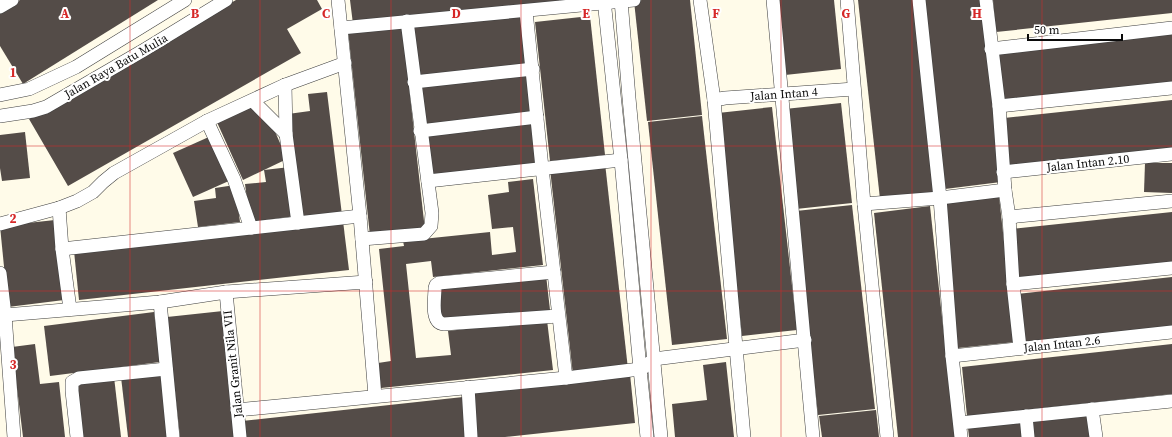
<svg xmlns="http://www.w3.org/2000/svg" width="1172" height="437" font-family="'Source Serif 4',serif">
	<rect width="100%" height="100%" fill="#fffbe9"/>
	<!-- building -->
	<g fill="#544c48">
		<polygon points="20,0 158,0 23,84 0,46 0,12"/>
		<polygon points="236,0 317,0 322,9 287,29 301,53 68,186 29,119"/>
		<polygon points="350,0 559,0 559,1 353,24"/>
		<polygon points="642,0 690,0 702,115 647,121 634,1"/>
		<polygon points="777,0 834,0 841,69 785,75"/>
		<polygon points="858,0 915,0 936,193 880,199"/>
		<polygon points="924,0 981,0 1001,182 945,189"/>
		<polygon points="993,0 1172,0 1172,13 996,32"/>
		<polygon points="522,15 527,64 418,76 413,27"/>
		<polygon points="590,16 605,155 550,161 535,22"/>
		<polygon points="402,24 425,230 370,236 348,30"/>
		<polygon points="1172,32 1172,82 1003,100 997,51"/>
		<polygon points="526,72 531,116 422,128 417,83"/>
		<polygon points="327,92 342,215 300,220 288,114 310,111 308,94"/>
		<polygon points="1172,100 1172,150 1009,168 1004,118"/>
		<polygon points="841,103 852,203 796,209 785,109"/>
		<polygon points="251,107 273,127 287,159 243,180 216,120"/>
		<polygon points="772,107 797,330 742,336 718,113"/>
		<polygon points="702,116 727,339 672,345 648,122"/>
		<polygon points="533,118 538,166 429,178 424,131"/>
		<polygon points="25,132 30,178 2,181 0,168 0,135"/>
		<polygon points="211,136 231,180 193,197 173,153"/>
		<polygon points="605,163 628,369 573,375 550,169"/>
		<polygon points="1145,163 1172,163 1172,193 1144,192"/>
		<polygon points="290,167 296,216 250,222 245,184 266,182 264,170"/>
		<polygon points="533,179 543,265 433,277 431,261 406,264 416,358 451,355 448,331 547,320 553,370 381,388 378,363 391,361 379,249 404,246 403,241 490,232 492,255 516,252 513,227 492,229 488,195 509,192 508,182"/>
		<polygon points="235,185 240,222 198,227 194,201 216,198 215,188"/>
		<polygon points="999,196 1015,342 958,348 943,203"/>
		<polygon points="852,205 875,409 818,415 796,211"/>
		<polygon points="930,206 955,437 898,437 874,213"/>
		<polygon points="1172,212 1172,262 1017,279 1012,229"/>
		<polygon points="55,220 64,300 8,307 0,226"/>
		<polygon points="343,221 349,270 79,300 74,251"/>
		<polygon points="546,275 550,310 442,322 438,286"/>
		<polygon points="1172,277 1172,327 1022,343 1017,294"/>
		<polygon points="223,311 237,437 180,437 167,317"/>
		<polygon points="154,312 160,362 50,376 44,326"/>
		<polygon points="35,344 40,384 59,382 65,437 23,437 12,347"/>
		<polygon points="1172,344 1172,394 967,416 962,367"/>
		<polygon points="726,362 734,437 675,437 672,404 707,400 703,365"/>
		<polygon points="161,373 169,437 128,437 121,377"/>
		<polygon points="630,374 635,423 505,437 476,437 471,391"/>
		<polygon points="114,377 121,437 81,437 74,382"/>
		<polygon points="463,397 467,437 244,437 242,421"/>
		<polygon points="876,410 879,437 822,437 819,416"/>
		<polygon points="1088,415 1090,437 1033,437 1031,421"/>
		<polygon points="1025,421 1026,437 969,437 968,428"/>
	</g>
	<g fill="none" stroke-linecap="round" stroke-linejoin="round">
		<!-- minor casing -->
		<g stroke="#3e3e3e" stroke-width="14">
			<g id="minor">
				<polyline points="338,0 360,216 375,396"/>
				<polyline points="604,0 621,160 640,369 647,437"/>
				<polyline points="621,0 629,98 661,437"/>
				<polyline points="700,0 714,100 744,437"/>
				<polyline points="773,0 813,437"/>
				<polyline points="847,0 864,204 887,437"/>
				<polyline points="919,0 940,198 952,356 961,437"/>
				<polyline points="986,0 999,106 1005,190 1009,217 1013,284 1020,348"/>
				<polyline points="0,7 12,0"/>
				<polyline points="526,11 542,168 566,378"/>
				<polyline points="341,28 634,0"/>
				<polyline points="991,49 1172,28"/>
				<polyline points="414,82 533,69"/>
				<polyline points="285,85 286,134 298,223"/>
				<polyline points="0,95 29,89 76,67 185,0"/>
				<polyline points="714,100 725,98 854,89"/>
				<polyline points="253,101 286,134"/>
				<polyline points="999,106 1172,88"/>
				<polyline points="0,116 33,111 46,107 144,50 226,0"/>
				<polyline points="207,121 234,179 251,228"/>
				<polyline points="420,131 537,117"/>
				<polyline points="1003,172 1172,154"/>
				<polyline points="428,181 621,160"/>
				<polyline points="864,204 940,198 1005,190"/>
				<polyline points="59,208 62,249 70,309"/>
				<polyline points="1009,217 1172,201"/>
				<polyline points="0,224 59,208 77,201 93,192 103,182 114,173 207,121 285,85 345,63"/>
				<polyline points="362,239 424,234 431,226 432,213 407,21"/>
				<polyline points="62,249 360,216"/>
				<path d="M 554,272 L 439,283 L 436,285 L 435,288 C 435,298 430,323 444,324 L 558,316"/>
				<polyline points="0,273 5,315 14,437"/>
				<polyline points="1013,284 1172,268"/>
				<polyline points="226,292 240,437"/>
				<polyline points="160,302 173,437"/>
				<polyline points="5,315 160,302 226,292 366,282"/>
				<polyline points="952,356 1172,332"/>
				<polyline points="468,387 471,437"/>
				<polyline points="1092,409 1096,437"/>
				<polyline points="237,410 566,378 640,369 643,368 654,359 805,340"/>
				<polyline points="1026,416 1028,437"/>
				<polyline points="960,423 1172,401"/>
				<polyline points="77,437 72,391 72,382 79,378 166,369"/>
			</g>
		</g>
		<!-- minor -->
		<use href="#minor" stroke="#fff" stroke-width="13"/>
	</g>
	<!-- grid -->
	<path fill="none" stroke="#d62828" stroke-width="1" stroke-opacity="0.55" d="M 130,0 L 130,437M 260,0 L 260,437M 391,0 L 391,437M 521,0 L 521,437M 651,0 L 651,437M 781,0 L 781,437M 912,0 L 912,437M 1042,0 L 1042,437M 0,146 L 1172,146M 0,291 L 1172,291"/>
	<g text-anchor="middle" dominant-baseline="central" stroke-width="4" stroke-linejoin="round" paint-order="stroke">
		<!-- street labels -->
		<g font-size="12" fill="#0b0b0b" stroke="#fff">
			<text transform="translate(116 66) rotate(-30)">Jalan Raya Batu Mulia</text>
			<text transform="translate(784 94) rotate(-4)">Jalan Intan 4</text>
			<text transform="translate(1088 163) rotate(-6)">Jalan Intan 2.10</text>
			<text transform="translate(1062 344) rotate(-6)">Jalan Intan 2.6</text>
			<text transform="translate(233 364) rotate(-96)">Jalan Granit Nila VII</text>
		</g>
	</g>
	<g font-size="13" text-anchor="middle" font-weight="bold" fill="#d62828" stroke="#fff" stroke-width="4" stroke-linejoin="round" paint-order="stroke">
		<text x="65" y="18">A</text>
		<text x="195" y="18">B</text>
		<text x="326" y="18">C</text>
		<text x="456" y="18">D</text>
		<text x="586" y="18">E</text>
		<text x="716" y="18">F</text>
		<text x="846" y="18">G</text>
		<text x="977" y="18">H</text>
		<text x="13" y="77">1</text>
		<text x="13" y="223">2</text>
		<text x="13" y="369">3</text>
	</g>
	<!-- scale -->
	<path d="M1028 34v6h94v-6" fill="none" stroke="#0b0b0b" stroke-width="2"/>
	<text x="1034" y="34" font-size="12" fill="#0b0b0b" stroke="#ffffff" stroke-width="3" paint-order="stroke">50 m</text>
</svg>
